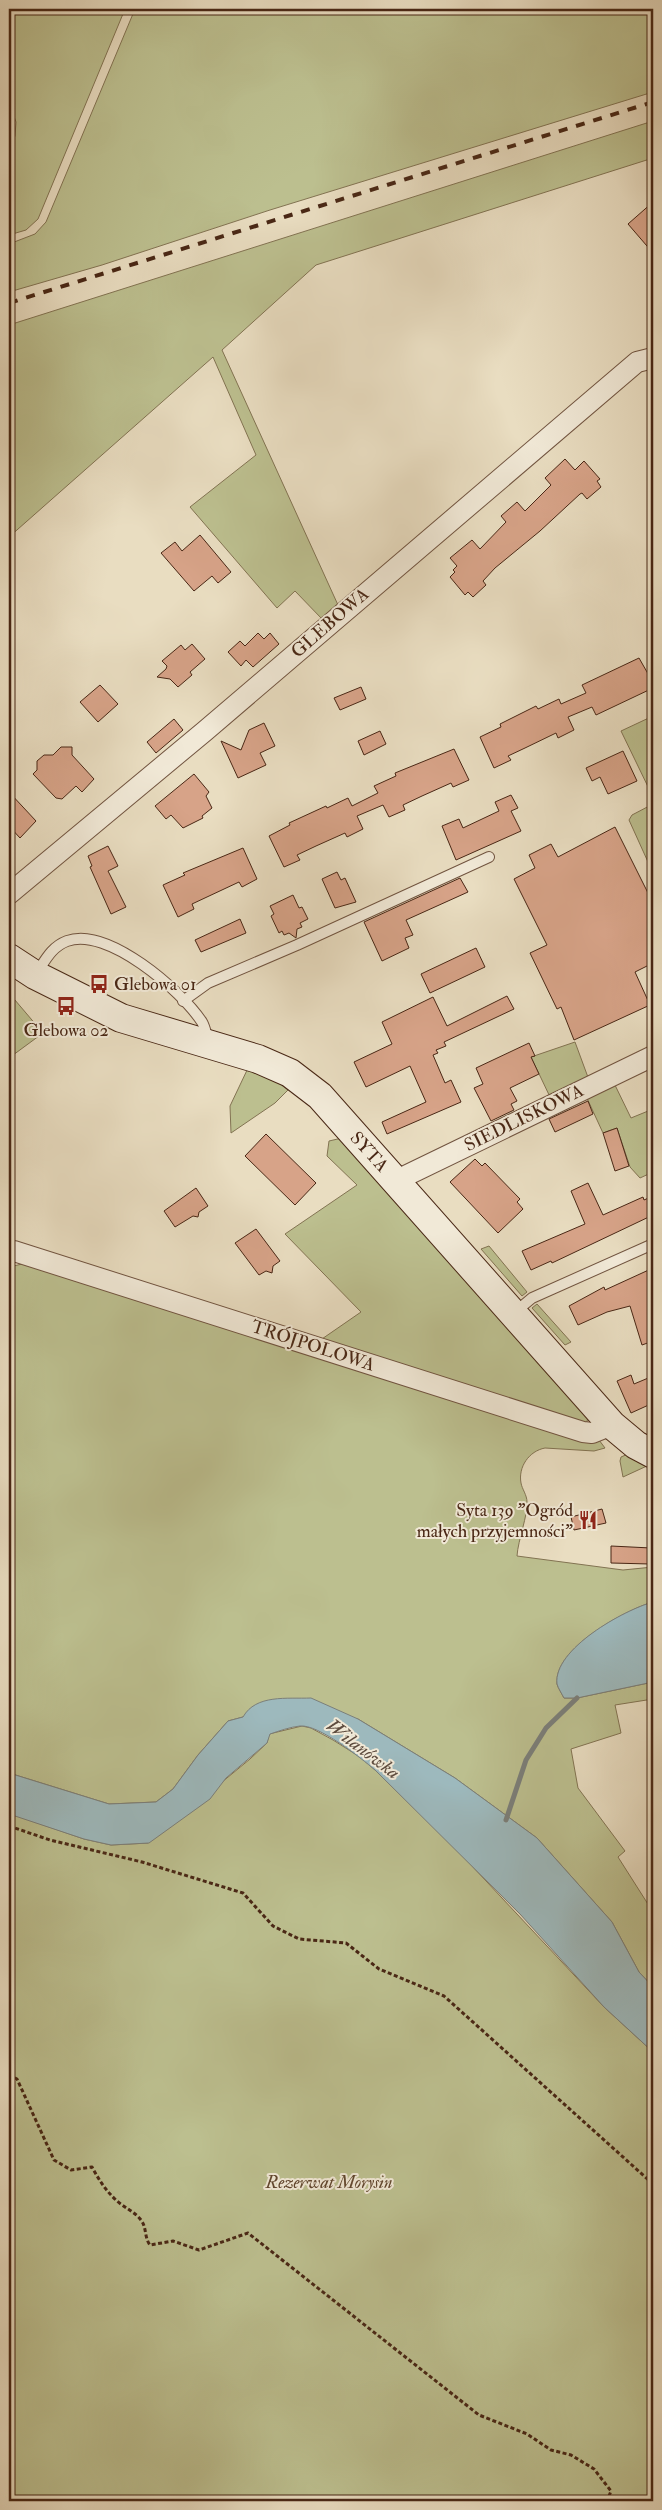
<svg xmlns="http://www.w3.org/2000/svg" width="662" height="2510" font-family="'IM FELL Double Pica',serif">
	<rect width="100%" height="100%" fill="#e9ddc1"/>
	<filter id="stains"><feTurbulence type="fractalNoise" baseFrequency=".004" numOctaves="4"/><feColorMatrix values="0 0 0 0 .2 0 0 0 0 .09 0 0 0 0 .02 0 0 0 .5 -.17"/></filter>
	<radialGradient id="worn" r=".72"><stop offset=".6" stop-color="#630" stop-opacity="0"/><stop offset="1" stop-color="#630" stop-opacity=".3"/></radialGradient>
	<!-- green -->
	<g fill="#bcbf8f" stroke="#827352">
		<polygon points="9,9 125,9 38,219 26,230 9,235 9,148 15,136 16,122 9,103"/>
		<polygon points="135,9 653,9 653,92 270,210 102,265 9,292 9,244 35,234 46,222"/>
		<polygon points="653,121 653,158 316,265 222,350 338,605 322,619 295,591 277,608 190,507 256,455 213,357 9,537 9,325"/>
		<polygon points="653,716 653,794 652,795 621,731"/>
		<polygon points="653,804 653,873 629,820 632,815"/>
		<polygon points="9,993 43,1033 9,1058"/>
		<polygon points="575,1042 589,1080 551,1099 531,1057"/>
		<polygon points="249,1066 269,1075 288,1090 275,1103 231,1133 230,1106"/>
		<polygon points="613,1081 631,1118 653,1109 653,1172 640,1178 630,1167 617,1128 603,1133 586,1096"/>
		<polygon points="342,1138 588,1415 587,1422 577,1422 319,1341 361,1312 285,1234 357,1185 327,1156 329,1141"/>
		<polygon points="489,1246 527,1292 522,1296 481,1249"/>
		<path d="M 31,1262 L 599,1440 L 605,1448 L 594,1451 L 545,1448 C 529,1451 518,1467 521,1483 C 522,1489 527,1495 527,1502 C 528,1515 518,1540 517,1556 L 623,1570 L 653,1567 L 653,1602 C 625,1610 553,1649 557,1684 C 558,1688 562,1694 564,1698 L 577,1698 L 653,1682 L 653,1699 L 615,1705 L 621,1733 L 571,1749 L 578,1788 L 625,1851 L 618,1857 L 653,1912 L 653,1987 L 639,1972 L 612,1922 L 537,1838 L 455,1778 L 358,1719 L 243,1717 L 228,1721 L 198,1755 L 173,1789 L 156,1802 L 109,1804 L 9,1773 L 9,1267 Z"/>
		<polygon points="537,1304 571,1342 565,1345 532,1308"/>
		<polygon points="628,1454 649,1465 623,1477 620,1461 621,1457"/>
		<polygon points="302,1726 311,1728 333,1740 360,1757 375,1770 443,1835 604,2007 653,2052 653,2501 9,2501 9,1813 84,1839 111,1845 148,1843 250,1759 267,1743 269,1734"/>
	</g>
	<!-- water -->
	<g fill="#9db9bd" stroke="#7b7f7a">
		<path d="M 653,1602 L 653,1682 L 577,1698 L 564,1698 C 562,1694 558,1688 557,1684 C 553,1649 624,1610 653,1602 Z"/>
		<path d="M 311,1698 L 358,1719 L 455,1778 L 537,1838 L 612,1922 L 639,1972 L 653,1987 L 653,2052 L 604,2007 L 520,1914 L 375,1770 C 361,1758 318,1724 300,1726 C 290,1727 279,1731 270,1734 L 267,1743 L 226,1778 L 210,1799 L 149,1843 L 111,1845 L 84,1839 L 9,1814 L 9,1773 L 109,1804 L 156,1802 L 173,1789 L 198,1755 L 228,1721 L 243,1717 C 256,1694 287,1699 311,1698 Z"/>
	</g>
	<g fill="none" stroke-linecap="round" stroke-linejoin="round">
		<!-- stream -->
		<polyline stroke="#7b7f7a" stroke-width="5" points="506,1820 526,1760 546,1728 577,1698"/>
	</g>
	<!-- building -->
	<g fill="#d7a388" stroke="#492715">
		<polygon points="653,202 653,253 628,224"/>
		<polygon points="565,459 575,470 584,461 600,479 597,481 601,487 587,499 582,493 580,494 540,531 495,568 483,581 486,585 473,597 468,592 465,595 450,577 455,572 453,570 457,566 450,558 472,540 480,549 506,522 501,516 517,502 525,511 551,485 545,478"/>
		<polygon points="200,535 231,572 218,583 212,576 194,591 161,553 175,542 182,551"/>
		<polygon points="258,633 264,639 270,633 279,644 253,667 246,660 241,666 228,652 240,641 245,646"/>
		<polygon points="192,644 205,659 190,672 192,675 178,687 170,679 157,677 166,669 167,666 162,661 181,645 185,650"/>
		<polygon points="639,658 651,679 649,680 653,688 596,715 592,707 568,717 574,730 558,738 556,733 525,748 508,756 511,760 494,768 480,737 501,727 500,724 536,706 538,709 559,699 561,704 586,693 582,685"/>
		<polygon points="100,685 118,704 98,722 80,702"/>
		<polygon points="361,687 366,699 340,710 334,698"/>
		<polygon points="174,719 183,730 156,753 147,742"/>
		<polygon points="264,723 275,746 260,753 266,765 238,778 221,741 241,750 249,730"/>
		<polygon points="380,731 386,744 364,755 358,741"/>
		<polygon points="61,747 72,747 72,755 94,779 82,792 76,786 62,799 56,798 33,774 37,770 37,761 44,755 53,755"/>
		<polygon points="454,749 469,780 453,787 451,783 422,796 403,805 405,810 389,817 383,805 357,816 363,829 347,837 345,833 316,846 297,855 300,860 284,867 269,836 290,825 289,823 326,806 327,808 348,798 352,806 378,793 374,786 396,776 395,773"/>
		<polygon points="623,751 637,781 608,794 600,777 592,781 586,768"/>
		<polygon points="194,774 209,792 206,796 212,808 202,816 203,818 183,828 171,815 166,819 155,806"/>
		<polygon points="9,792 36,821 20,838 9,826"/>
		<polygon points="511,795 518,808 511,811 521,831 456,860 442,826 459,819 463,828 499,811 495,802"/>
		<polygon points="615,827 653,903 653,963 635,972 650,1005 574,1040 561,1007 557,1009 530,953 547,945 514,879 535,868 529,855 551,844 558,857"/>
		<polygon points="108,846 118,866 108,871 126,907 111,914 90,867 92,866 88,856"/>
		<polygon points="243,848 257,879 242,887 239,882 192,904 194,909 178,917 163,885 185,875 183,873"/>
		<polygon points="337,872 341,880 345,878 356,902 335,908 322,879"/>
		<polygon points="460,878 468,892 406,920 413,935 405,938 409,948 382,961 364,922"/>
		<polygon points="293,895 299,908 302,907 308,919 300,923 302,927 297,929 296,938 289,933 284,935 282,931 279,933 271,916 274,914 270,906"/>
		<polygon points="240,919 246,933 201,952 195,940"/>
		<polygon points="476,948 485,967 430,993 421,974"/>
		<polygon points="507,996 514,1009 444,1042 446,1046 436,1050 438,1053 433,1055 445,1083 451,1080 461,1102 387,1134 382,1122 426,1102 410,1066 366,1087 354,1062 392,1044 382,1022 433,997 447,1026"/>
		<polygon points="529,1043 535,1056 531,1057 539,1074 510,1088 517,1101 511,1104 514,1110 491,1121 474,1088 483,1084 476,1068"/>
		<polygon points="588,1101 593,1114 555,1132 549,1119"/>
		<polygon points="617,1128 629,1166 615,1171 603,1133"/>
		<polygon points="266,1134 316,1183 295,1205 245,1156"/>
		<polygon points="475,1159 482,1166 485,1163 520,1199 517,1202 523,1209 498,1233 450,1182"/>
		<polygon points="588,1183 603,1215 643,1197 644,1200 653,1196 653,1215 552,1263 551,1261 531,1270 522,1251 585,1224 571,1191"/>
		<polygon points="196,1188 208,1206 199,1212 198,1217 193,1216 175,1227 164,1211"/>
		<polygon points="256,1229 280,1261 273,1266 272,1273 266,1271 259,1275 235,1243"/>
		<polygon points="653,1268 653,1341 642,1345 630,1306 607,1312 578,1325 569,1306 604,1287 605,1290"/>
		<polygon points="631,1375 634,1384 653,1376 653,1403 631,1413 617,1381"/>
		<polygon points="602,1509 606,1523 574,1530 571,1517"/>
		<polygon points="611,1546 651,1548 650,1564 611,1563"/>
	</g>
	<g fill="none" stroke-linecap="round" stroke-linejoin="round">
		<!-- lane casing -->
		<g stroke="#715440" stroke-width="12">
			<g id="lane">
				<path d="M 36,974 C 45,961 51,947 67,941 C 107,926 181,990 202,1022 C 205,1027 206,1034 208,1040"/>
				<polyline points="183,1001 208,983 297,945 489,857"/>
				<polyline points="514,1313 532,1298 653,1244"/>
			</g>
		</g>
		<!-- street casing -->
		<g stroke="#715440" stroke-width="22">
			<g id="street">
				<polyline points="9,894 205,731 637,362 653,358"/>
				<polyline points="395,1181 653,1056"/>
				<polyline points="14,1251 583,1432 592,1433 612,1425"/>
			</g>
		</g>
		<!-- secondary casing -->
		<g stroke="#492715" stroke-width="30">
			<polyline id="secondary" points="9,958 35,975 121,1018 258,1059 290,1073 320,1096 612,1425 636,1445 653,1454"/>
		</g>
		<!-- path -->
		<g stroke="#492715" stroke-width="3" stroke-dasharray="4 2.5" stroke-linecap="butt">
			<polyline points="9,1826 50,1840 142,1862 243,1893 273,1926 299,1939 346,1943 379,1969 444,1996 653,2184"/>
			<path d="M 9,2075 L 17,2079 L 54,2160 L 71,2170 L 92,2167 C 99,2180 106,2191 117,2201 C 125,2208 135,2212 141,2220 C 147,2228 144,2237 150,2245 L 173,2241 L 199,2250 L 248,2233 L 479,2415 L 527,2434 L 551,2450 L 571,2455 L 594,2469 L 611,2491 L 607,2501"/>
		</g>
		<!-- lane -->
		<use href="#lane" stroke="#f1e9d7" stroke-width="10"/>
		<!-- street -->
		<use href="#street" stroke="#f1e9d7" stroke-width="20"/>
		<!-- secondary -->
		<use href="#secondary" stroke="#f1e9d7" stroke-width="28"/>
		<!-- rail -->
		<polyline stroke="#492715" stroke-width="4" stroke-dasharray="9 9" stroke-linecap="butt" points="9,303 653,102"/>
	</g>
	<!-- icons -->
	<defs>
		<g id="bus-bare" transform="scale(1.5)"><path d="M-5-6H5V4H4V6H2V4H-2V6H-4V4H-5ZM-3.5-4V0h7V-4ZM-3.5 1.2v1.5H-2V1.2ZM2 1.2v1.5H3.5V1.2Z" fill="#8f2418" stroke="#f1e9d7" stroke-width="2.5" paint-order="stroke"/></g>
		<g id="restaurant-bare" transform="scale(1.5)"><path d="M-5-6h1v4h1v-4h1v4h1v-4h1v5L-1.5 .5V6h-2V.5L-5-1ZM5-6V6H3V1.5H1.5Q1.5-4 5-6Z" fill="#8f2418" stroke="#f1e9d7" stroke-width="2.5" paint-order="stroke"/></g>
	</defs>
	<g fill-rule="evenodd">
		<use href="#bus-bare" x="99" y="984"/>
		<use href="#bus-bare" x="66" y="1006"/>
		<use href="#restaurant-bare" x="588" y="1520"/>
	</g>
	<g text-anchor="middle" dominant-baseline="central" stroke-width="4" stroke-linejoin="round" paint-order="stroke">
		<!-- street labels -->
		<g font-size="18" fill="#492715" stroke="#f1e9d7">
			<text transform="translate(330 623) rotate(-41)">GLEBOWA</text>
			<text transform="translate(524 1118) rotate(-26)">SIEDLISKOWA</text>
			<text transform="translate(369 1152) rotate(48)">SYTA</text>
			<text transform="translate(313 1346) rotate(18)">TRÓJPOLOWA</text>
		</g>
		<!-- poi labels -->
		<g font-size="18" fill="#492715" stroke="#f1e9d7" text-anchor="start">
			<text x="114" y="984">Glebowa 01</text>
			<text x="66" y="1030" text-anchor="middle">Glebowa 02</text>
			<text x="573" y="1510" text-anchor="end">Syta 139 "Ogród<tspan x="573" dy="21">małych przyjemności"</tspan></text>
		</g>
		<!-- park labels -->
		<g font-size="18" font-style="italic" fill="#60452d" stroke="#f1e9d7">
			<text x="329" y="2182">Rezerwat Morysin</text>
		</g>
		<!-- water labels -->
		<g font-size="19" font-style="italic" fill="#5e4c3f" stroke="#f1e9d7">
			<text transform="translate(363 1749) rotate(37)">Wilanówka</text>
		</g>
	</g>
	<!-- margin -->
	<rect width="662" height="2510" fill="none" stroke="#e9ddc1" stroke-width="30"/>
	<rect x="10" y="10" width="642" height="2490" fill="none" stroke="#492715" stroke-width="2.5"/>
	<rect x="15" y="15" width="632" height="2480" fill="none" stroke="#492715"/>
	<rect width="100%" height="100%" filter="url(#stains)"/>
	<rect width="100%" height="100%" fill="url(#worn)"/>
</svg>
